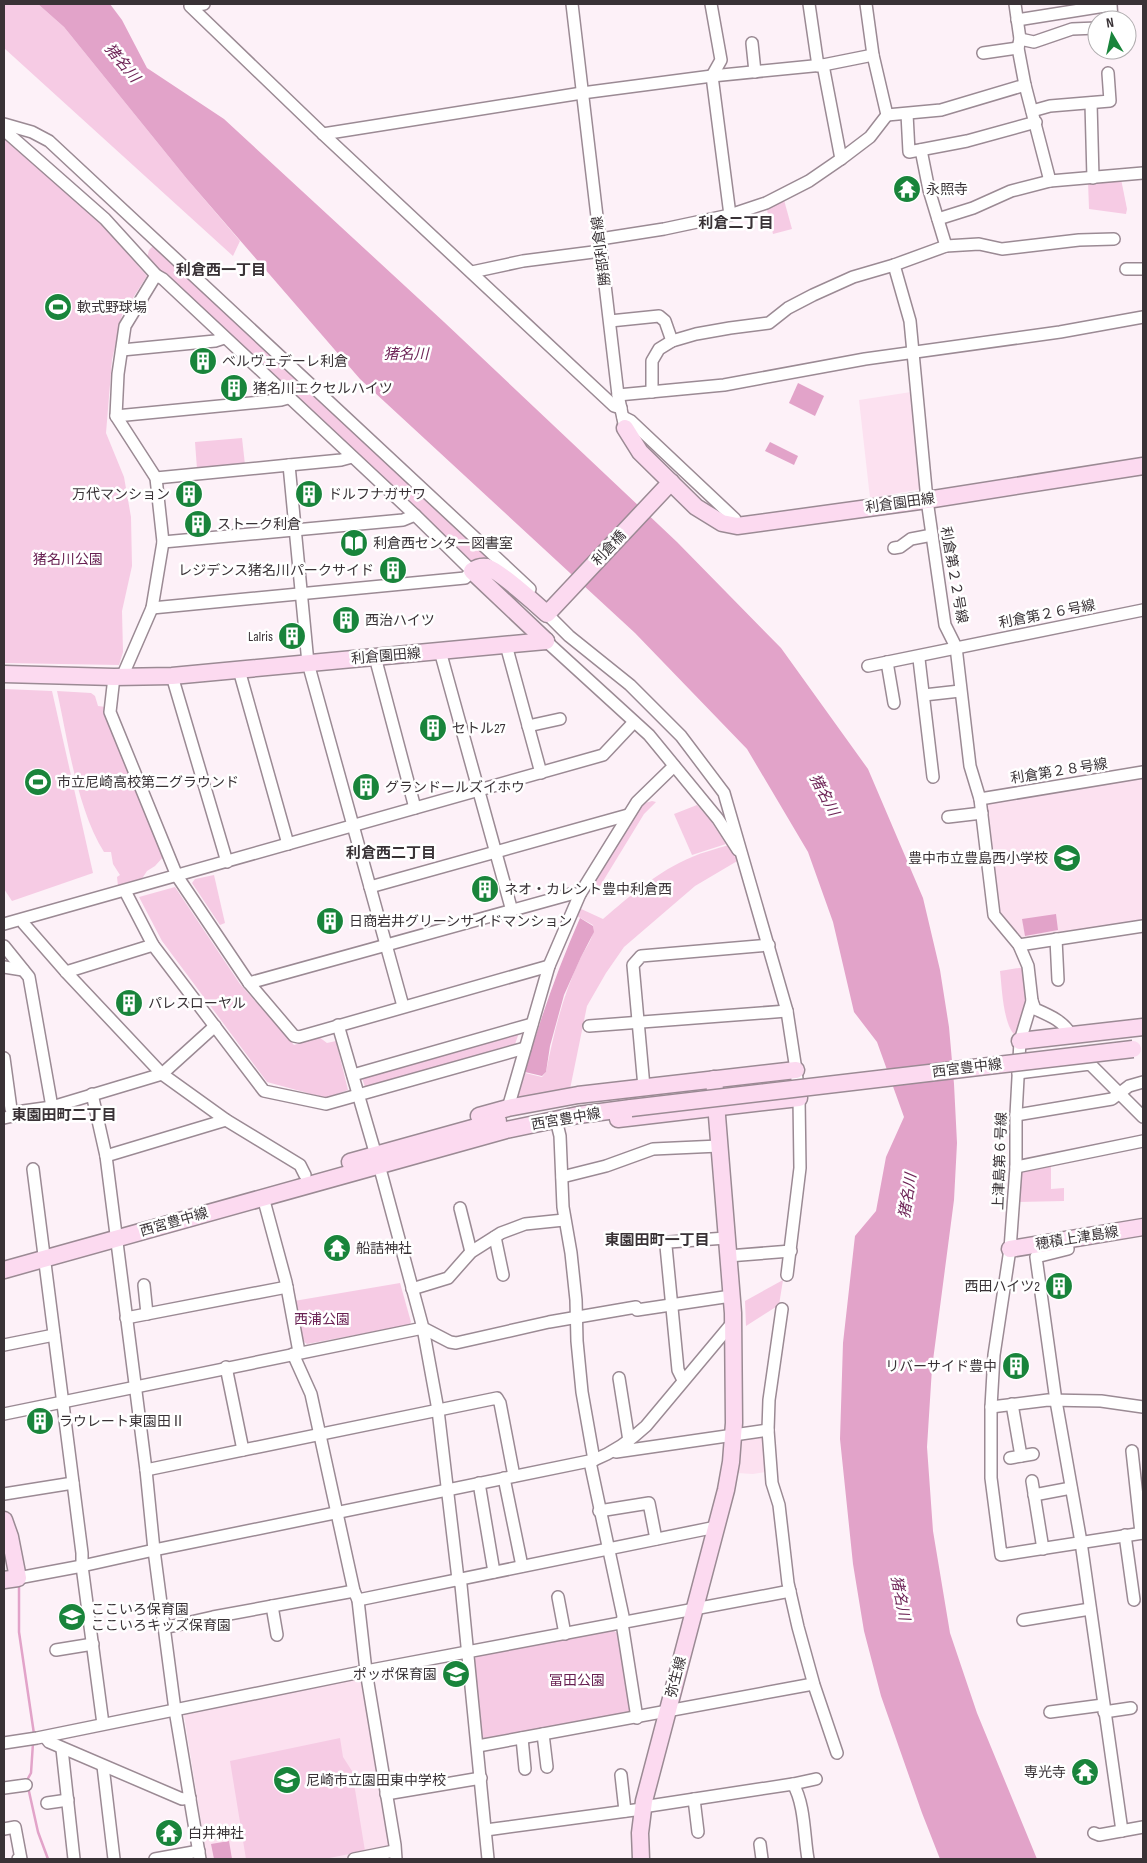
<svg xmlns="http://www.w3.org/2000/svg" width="1147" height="1863" font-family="'Sofia Sans Condensed','Noto Sans JP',sans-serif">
	<rect width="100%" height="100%" fill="#fdf1f8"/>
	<!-- built -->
	<g fill="#fce1f0">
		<polygon points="911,392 922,489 870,498 859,400"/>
		<polygon points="1143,777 1143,921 1025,943 997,913 984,803"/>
		<polygon points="761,1436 764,1439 766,1472 753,1474 737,1473 741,1440 743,1438"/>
		<polygon points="358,1677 363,1679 391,1845 386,1850 342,1859 207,1859 184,1715 186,1712"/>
	</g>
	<!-- green -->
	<g fill="#f6cbe4">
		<polygon points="4,4 38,4 64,27 187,179 240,241 233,256 4,48"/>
		<polygon points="4,136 102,225 147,276 122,315 112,360 106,433 124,477 131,517 132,566 122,611 123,652 119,665 4,663"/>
		<polygon points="1121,179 1127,209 1126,214 1089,209 1088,181"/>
		<polygon points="784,200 792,229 773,234 767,210"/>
		<polygon points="153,246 496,565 472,564 147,258 149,250"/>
		<polygon points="242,438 245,465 197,469 195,442"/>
		<polygon points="4,689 52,691 93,873 12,901 4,889"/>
		<path d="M 57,691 L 91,693 L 95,696 L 98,706 L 106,707 L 164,856 L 155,866 L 147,871 L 141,880 L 118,886 L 117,877 L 120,875 L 113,864 L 111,852 L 104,852 C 77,809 68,741 57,691 Z"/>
		<polygon points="652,801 656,802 644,814 597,891 588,887 637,810 645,803"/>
		<polygon points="697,805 711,821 726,844 692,855 674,814"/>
		<path d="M 729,845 L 739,860 L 695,886 L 624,947 L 606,973 L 587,1006 L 570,1089 L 518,1097 L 525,1073 L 542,1077 L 546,1072 C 554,1032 563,994 581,957 C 586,947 595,937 593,925 L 575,915 L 579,908 L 603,919 C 630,896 658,871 692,857 C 703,852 716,849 729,845 Z"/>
		<polygon points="214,875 225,923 220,925 192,883 195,879"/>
		<polygon points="175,887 240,984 294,1045 319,1037 327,1043 336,1041 348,1090 326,1098 267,1082 162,941 139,897"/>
		<path d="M 1025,967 L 1029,1001 L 1017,1037 C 1003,1028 1002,987 1000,971 Z"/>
		<polygon points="519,1033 515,1044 365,1087 362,1078"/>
		<polygon points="1051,1164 1051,1189 1064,1188 1064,1201 1018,1202 1020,1173 1023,1170"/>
		<polygon points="783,1280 779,1305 746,1326 745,1301"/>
		<polygon points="400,1283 411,1322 409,1325 307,1344 303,1341 294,1301"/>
		<polygon points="611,1629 620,1635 631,1709 627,1715 487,1741 482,1737 474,1660 479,1654"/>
		<polygon points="340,1738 343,1757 352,1771 365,1851 324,1859 246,1859 230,1761"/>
	</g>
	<!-- water -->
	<g fill="#e2a3c9">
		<polygon points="38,4 110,4 122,20 147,68 224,119 444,322 677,542 781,648 868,769 923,898 940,970 949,1027 954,1084 957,1143 954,1200 932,1368 927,1447 933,1531 950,1633 977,1713 1037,1859 940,1859 922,1813 881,1696 864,1631 853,1564 840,1439 843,1343 855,1236 876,1211 886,1157 904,1117 877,1042 854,1012 833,922 808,852 747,749 635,633 360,379 187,179 64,27"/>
		<polygon points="798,383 824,396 815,416 789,403"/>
		<polygon points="770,442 798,456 794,465 765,451"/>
		<polygon points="1056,914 1058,930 1025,936 1022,919"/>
		<path d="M 580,918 L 593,926 L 594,932 L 581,957 L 564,995 L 550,1046 L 546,1072 L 542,1076 L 525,1072 C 540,1019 558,968 580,918 Z"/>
		<polygon points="229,1841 232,1859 214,1859 211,1844"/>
	</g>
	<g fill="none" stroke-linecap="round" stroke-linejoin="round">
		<!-- stream -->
		<g stroke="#e2a3c9" stroke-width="2.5">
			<polyline points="19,1583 19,1632 34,1734"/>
			<polyline points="26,1782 31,1773 33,1743"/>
			<polyline points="28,1787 38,1832 48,1859"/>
		</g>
		<!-- street casing -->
		<g stroke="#9b8a94" stroke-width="14">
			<g id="street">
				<polyline points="204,4 190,6 323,134 614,406 621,408"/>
				<polyline points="572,4 618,395 625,428"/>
				<polyline points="711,4 721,60 712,76 730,215"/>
				<polyline points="809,4 818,66"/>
				<polyline points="1015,4 1020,39 1018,48 1025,85 1050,181"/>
				<polyline points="1017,20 1111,5 1112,20"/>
				<polyline points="1020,39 1034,42 1072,29 1097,28"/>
				<polyline points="752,43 755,72"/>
				<polyline points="983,53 1018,48"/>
				<polyline points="823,65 841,159"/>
				<polyline points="1091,103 1093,178"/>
				<polyline points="1032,111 1050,106 1110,101 1108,73"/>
				<polyline points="907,114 909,152 967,141 1036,122"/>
				<polyline points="887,115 941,110 1025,85"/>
				<polyline points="4,124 32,132 49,141 530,589"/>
				<polyline points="4,130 105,219 156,275 163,279 415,515 472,571 465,578 152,608"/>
				<polyline points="323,134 582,93 712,76 823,65 873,55"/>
				<polyline points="921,150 929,190 946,246"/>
				<polyline points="938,219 973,208 1011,191 1050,181 1143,173"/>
				<polyline points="600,239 664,229 730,215 766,203 809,181 841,159 870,137 887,115 873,55 866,4"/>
				<polyline points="894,265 910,321 927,500 945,625 956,647 970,766 980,799 994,915 1019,945 1028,966 1032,1001 1020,1041 1016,1115 1016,1167 1010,1249 994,1355 991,1407 991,1478 1001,1555 1143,1533"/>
				<polyline points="1126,269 1143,269"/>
				<polyline points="472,272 523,261 601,251"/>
				<polyline points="610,321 659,316 665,321 672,341"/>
				<polyline points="122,350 215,341 224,338"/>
				<polyline points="652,392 652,361 659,349 672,341 696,334 730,328 769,323 788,308 813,295 853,277 894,265 946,246 979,244 1002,249 1079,240 1114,239"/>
				<polyline points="618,395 724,385 865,359 1060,332 1143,317"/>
				<polyline points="116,416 281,400 288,398"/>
				<polyline points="623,417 631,421 735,519 737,526"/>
				<polyline points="289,465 308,663 403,1006"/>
				<polyline points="156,478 289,465 341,460 352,457"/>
				<polyline points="163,542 403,520 415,515"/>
				<polyline points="894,548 900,547 911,539 932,535"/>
				<polyline points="547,614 569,636 630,685 681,736 724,793 787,1011 796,1070 799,1098 800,1168 787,1275"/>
				<polyline points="546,641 649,735 718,819 738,850"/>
				<polyline points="506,645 541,773"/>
				<polyline points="440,651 512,911"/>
				<polyline points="375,657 415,808"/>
				<polyline points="919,659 933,777"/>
				<polyline points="887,662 894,703"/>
				<polyline points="868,666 1143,610"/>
				<polyline points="239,670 288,844"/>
				<polyline points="172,676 227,862"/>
				<polyline points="114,677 110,712 177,876 249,983 294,1036 299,1037 549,966"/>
				<polyline points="122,677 152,608 163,542 156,478 116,416 118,374 125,326 156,275"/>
				<polyline points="924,695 960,691"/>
				<polyline points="528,726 560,719"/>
				<polyline points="980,799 1143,772"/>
				<polyline points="948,817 982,813"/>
				<polyline points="370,887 628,815"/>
				<polyline points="125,891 153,945 264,1091 326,1104 525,1048"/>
				<polyline points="22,920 24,924 66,972 162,1074 226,1120 300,1165 305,1175"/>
				<polyline points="4,924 603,755 634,722"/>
				<polyline points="1056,939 1058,980"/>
				<polyline points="1019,945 1143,926"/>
				<polyline points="4,946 29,977 52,1107"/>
				<polyline points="4,967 23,970"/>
				<polyline points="66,972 153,945"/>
				<polyline points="249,983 571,894 580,894"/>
				<path d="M 1032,1001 L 1035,1009 C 1051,1016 1063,1021 1072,1036"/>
				<polyline points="338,1025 382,1176 423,1328 450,1342 456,1343 549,1322 636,1307 637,1310 731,1296"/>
				<polyline points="589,1026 787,1011"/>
				<polyline points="4,1058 11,1109 16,1112"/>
				<polyline points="1018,1073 1090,1064 1143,1117"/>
				<polyline points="353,1075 532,1024"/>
				<polyline points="644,1087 633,965 641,956 769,945"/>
				<polyline points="92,1094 106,1156 146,1470 154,1550 175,1710 200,1859"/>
				<polyline points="508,1108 549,966 580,894 637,802 674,766"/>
				<polyline points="1016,1115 1112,1099 1129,1086 1143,1082"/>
				<polyline points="4,1118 13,1116 16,1112 52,1107 162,1074 215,1026"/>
				<polyline points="558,1128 560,1136 563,1207 571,1253 576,1300 577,1341 582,1392 594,1460"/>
				<polyline points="106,1156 226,1120"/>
				<polyline points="1016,1167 1143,1141"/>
				<polyline points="33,1169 82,1553 82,1566 103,1724"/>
				<polyline points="562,1177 606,1166 653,1149 719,1146"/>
				<polyline points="263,1197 286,1282 299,1352"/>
				<polyline points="460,1208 471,1252"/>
				<polyline points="495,1237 503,1275"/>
				<polyline points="1067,1240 1068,1249 1036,1257 1056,1401 1081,1542 1122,1831"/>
				<polyline points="728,1256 791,1251"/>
				<polyline points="144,1285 147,1314"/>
				<polyline points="412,1289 448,1278 471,1252 501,1233 525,1224 564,1220"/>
				<polyline points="782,1309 769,1400 768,1430 772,1483 779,1505 788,1583 798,1627 814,1685 837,1753"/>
				<polyline points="126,1318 287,1287"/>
				<polyline points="4,1345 54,1335"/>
				<polyline points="293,1354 311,1394 354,1591 358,1600 366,1671 395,1845 396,1859"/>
				<polyline points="226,1367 243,1450"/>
				<polyline points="619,1378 629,1441"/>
				<polyline points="683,1380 678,1370 666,1246 669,1242 726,1238"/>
				<polyline points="1012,1404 1021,1456"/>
				<polyline points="991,1407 1048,1400 1101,1401 1143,1407"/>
				<polyline points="4,1414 423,1328 438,1410 458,1579 461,1585 488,1859"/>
				<polyline points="1132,1451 1141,1533"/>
				<polyline points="616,1452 768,1430"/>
				<polyline points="1010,1458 1033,1454"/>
				<polyline points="590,1462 623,1616 622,1623 637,1718"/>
				<polyline points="146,1470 497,1398 500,1403 514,1476"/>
				<polyline points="504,1478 522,1566"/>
				<polyline points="1032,1481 1043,1549"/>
				<polyline points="479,1483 494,1572"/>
				<polyline points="4,1494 73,1483"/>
				<polyline points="1034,1495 1071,1488"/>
				<polyline points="599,1511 649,1503 656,1539"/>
				<polyline points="1125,1535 1134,1600"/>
				<path d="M 18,1578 L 82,1566 L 154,1550 L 594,1460 C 614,1452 630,1441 646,1426 L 733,1322"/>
				<polyline points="558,1597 565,1634"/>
				<polyline points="358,1600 716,1527"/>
				<polyline points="272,1606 277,1635"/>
				<polyline points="1023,1620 1090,1609"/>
				<polyline points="164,1628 213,1617 354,1591"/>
				<polyline points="56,1650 93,1644"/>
				<polyline points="1050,1712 1103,1705"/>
				<polyline points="1104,1712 1131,1708"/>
				<polyline points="543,1734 547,1767"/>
				<polyline points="45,1737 49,1742 182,1799 190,1798"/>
				<polyline points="522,1738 525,1769"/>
				<polyline points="4,1743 37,1738 366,1671 790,1591"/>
				<polyline points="478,1746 813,1684"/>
				<polyline points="62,1749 74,1859"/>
				<polyline points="103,1766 114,1859"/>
				<polyline points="621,1775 625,1811"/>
				<polyline points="793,1784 816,1779"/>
				<polyline points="4,1788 26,1785"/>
				<polyline points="386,1794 481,1778"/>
				<polyline points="694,1799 698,1832"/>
				<polyline points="47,1803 68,1800"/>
				<polyline points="4,1829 15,1827 21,1859 18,1859"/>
				<path d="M 486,1830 L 642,1809 L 649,1806 L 793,1784 C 805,1804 804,1837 808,1859"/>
				<polyline points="1094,1833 1099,1835 1143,1827"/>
				<polyline points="760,1844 762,1859"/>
				<polyline points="155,1859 199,1851"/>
				<polyline points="354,1859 394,1851"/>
			</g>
		</g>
		<!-- secondary casing -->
		<g stroke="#9b8a94" stroke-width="19">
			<g id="secondary">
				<polyline points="625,428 640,452 696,507 722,523 737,526 927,500 1143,466"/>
				<path d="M 546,641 L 472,571 C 476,568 481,566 487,567 C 499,571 536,604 547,614 L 671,482"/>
				<polyline points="4,674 114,677 172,676 546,641"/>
				<polyline points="1020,1041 1143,1027"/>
				<polyline points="479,1116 508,1108 578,1095 796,1070"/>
				<polyline points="618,1119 799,1098"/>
				<polyline points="350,1162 498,1121"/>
				<polyline points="1010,1249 1143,1227"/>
				<polyline points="4,1270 506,1130 578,1115 631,1108"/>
				<polyline points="4,1520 10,1537 18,1578 4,1580"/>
				<polyline points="641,1859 640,1833 644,1801 726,1490 731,1462 734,1423 733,1313 714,1079"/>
			</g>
		</g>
		<!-- street -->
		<use href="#street" stroke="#fff" stroke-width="11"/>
		<!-- secondary -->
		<use href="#secondary" stroke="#fcdaf0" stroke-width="16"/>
		<!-- secondary-bridge casing -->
		<g stroke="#9b8a94" stroke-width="19" stroke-linecap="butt">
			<polyline id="secondary-bridge" points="631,1108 1133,1049"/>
		</g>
		<!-- secondary-bridge -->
		<use href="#secondary-bridge" stroke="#fcdaf0" stroke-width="16"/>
	</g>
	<!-- icons -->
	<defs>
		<g id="temple-disc" transform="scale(1.4375)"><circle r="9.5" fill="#19843b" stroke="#fff"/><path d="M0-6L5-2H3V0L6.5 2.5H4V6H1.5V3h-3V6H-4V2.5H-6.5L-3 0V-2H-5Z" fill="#fff"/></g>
		<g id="stadium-disc" transform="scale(1.4375)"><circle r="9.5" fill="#19843b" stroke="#fff"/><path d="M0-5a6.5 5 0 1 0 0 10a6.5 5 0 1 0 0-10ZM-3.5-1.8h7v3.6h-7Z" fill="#fff"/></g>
		<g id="building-disc" transform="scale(1.4375)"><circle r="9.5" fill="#19843b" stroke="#fff"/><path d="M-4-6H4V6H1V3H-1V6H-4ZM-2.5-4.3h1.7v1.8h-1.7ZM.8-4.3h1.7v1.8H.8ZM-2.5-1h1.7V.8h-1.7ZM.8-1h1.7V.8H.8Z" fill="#fff"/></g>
		<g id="library-disc" transform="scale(1.4375)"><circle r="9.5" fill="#19843b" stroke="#fff"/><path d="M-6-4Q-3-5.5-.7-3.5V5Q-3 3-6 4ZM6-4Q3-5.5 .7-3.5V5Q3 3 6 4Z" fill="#fff"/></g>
		<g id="school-disc" transform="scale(1.4375)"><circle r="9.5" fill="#19843b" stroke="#fff"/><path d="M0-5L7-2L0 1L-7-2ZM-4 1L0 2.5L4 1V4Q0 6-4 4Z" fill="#fff"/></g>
	</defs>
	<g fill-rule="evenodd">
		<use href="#temple-disc" x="907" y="189"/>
		<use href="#stadium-disc" x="58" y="307"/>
		<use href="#building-disc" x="203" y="361"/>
		<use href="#building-disc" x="234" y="388"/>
		<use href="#building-disc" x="189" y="494"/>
		<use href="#building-disc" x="309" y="494"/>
		<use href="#building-disc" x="198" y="524"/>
		<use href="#library-disc" x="354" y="543"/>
		<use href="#building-disc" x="393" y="570"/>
		<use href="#building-disc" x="346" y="620"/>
		<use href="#building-disc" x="292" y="636"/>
		<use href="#building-disc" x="433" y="728"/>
		<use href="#stadium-disc" x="38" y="782"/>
		<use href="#building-disc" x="366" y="787"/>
		<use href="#school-disc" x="1067" y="858"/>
		<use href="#building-disc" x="485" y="889"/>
		<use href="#building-disc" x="330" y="921"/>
		<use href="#building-disc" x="129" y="1003"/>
		<use href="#temple-disc" x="337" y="1248"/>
		<use href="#building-disc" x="1059" y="1286"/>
		<use href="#building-disc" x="1016" y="1366"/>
		<use href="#building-disc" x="40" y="1421"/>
		<use href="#school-disc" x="72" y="1617"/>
		<use href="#school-disc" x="456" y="1674"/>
		<use href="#temple-disc" x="1085" y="1772"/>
		<use href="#school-disc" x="287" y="1780"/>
		<use href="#temple-disc" x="169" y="1833"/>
	</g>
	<g text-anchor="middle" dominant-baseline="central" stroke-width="5" stroke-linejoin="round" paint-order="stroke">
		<!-- poi labels -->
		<g font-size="14" fill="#393236" stroke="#fff" text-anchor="start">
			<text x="926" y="189">永照寺</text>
			<text x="77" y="307">軟式野球場</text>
			<text x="222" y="361">ベルヴェデーレ利倉</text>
			<text x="253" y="388">猪名川エクセルハイツ</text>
			<text x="170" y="494" text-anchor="end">万代マンション</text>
			<text x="328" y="494">ドルフナガサワ</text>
			<text x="217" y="524">ストーク利倉</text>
			<text x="373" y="543">利倉西センター図書室</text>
			<text x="374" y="570" text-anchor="end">レジデンス猪名川パークサイド</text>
			<text x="365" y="620">西治ハイツ</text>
			<text x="273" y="636" text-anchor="end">LaIris</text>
			<text x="452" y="728">セトル27</text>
			<text x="57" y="782">市立尼崎高校第二グラウンド</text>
			<text x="385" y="787">グランドールズイホウ</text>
			<text x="1048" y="858" text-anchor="end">豊中市立豊島西小学校</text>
			<text x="504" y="889">ネオ・カレント豊中利倉西</text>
			<text x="349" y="921">日商岩井グリーンサイドマンション</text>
			<text x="148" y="1003">パレスローヤル</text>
			<text x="356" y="1248">船詰神社</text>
			<text x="1040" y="1286" text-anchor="end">西田ハイツ2</text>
			<text x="997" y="1366" text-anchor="end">リバーサイド豊中</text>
			<text x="59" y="1421">ラウレート東園田Ⅱ</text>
			<text x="91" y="1609">ここいろ保育園<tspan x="91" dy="16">ここいろキッズ保育園</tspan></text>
			<text x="437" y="1674" text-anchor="end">ポッポ保育園</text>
			<text x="1066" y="1772" text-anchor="end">専光寺</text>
			<text x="306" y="1780">尼崎市立園田東中学校</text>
			<text x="188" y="1833">白井神社</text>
		</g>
		<!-- street labels -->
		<g font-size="14" fill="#393236" stroke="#fff">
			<text transform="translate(601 251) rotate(-97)">勝部利倉線</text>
			<text transform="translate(900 503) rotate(-8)">利倉園田線</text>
			<text transform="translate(609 548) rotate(-47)">利倉橋</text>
			<text transform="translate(954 575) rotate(80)">利倉第２２号線</text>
			<text transform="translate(1047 614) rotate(-11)">利倉第２６号線</text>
			<text transform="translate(386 656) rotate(-5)">利倉園田線</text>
			<text transform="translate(1059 771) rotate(-9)">利倉第２８号線</text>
			<text transform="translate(967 1068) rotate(-7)">西宮豊中線</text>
			<text transform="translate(566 1119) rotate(-10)">西宮豊中線</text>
			<text transform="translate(1000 1161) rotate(-88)">上津島第６号線</text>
			<text transform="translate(174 1222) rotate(-16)">西宮豊中線</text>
			<text transform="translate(1077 1238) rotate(-9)">穂積上津島線</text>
			<text transform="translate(676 1677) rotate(-75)">弥生線</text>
		</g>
		<!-- park labels -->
		<g font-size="14" fill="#682052" stroke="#fff">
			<text x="68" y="559">猪名川公園</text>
			<text x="322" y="1319">西浦公園</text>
			<text x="577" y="1680">冨田公園</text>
		</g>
		<!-- water labels -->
		<g font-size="15" font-style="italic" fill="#6f2658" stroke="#fff">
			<text transform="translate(122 63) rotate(50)">猪名川</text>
			<text x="406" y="354">猪名川</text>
			<text transform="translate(824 795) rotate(62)">猪名川</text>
			<text transform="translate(908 1196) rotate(-81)">猪名川</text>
			<text transform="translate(900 1598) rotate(79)">猪名川</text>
		</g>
		<!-- neighbourhood labels -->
		<g font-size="15" font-weight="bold" fill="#393236" stroke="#fff">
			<text x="736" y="223">利倉二丁目</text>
			<text x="221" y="270">利倉西一丁目</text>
			<text x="391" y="853">利倉西二丁目</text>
			<text x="64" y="1115">東園田町二丁目</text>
			<text x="657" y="1240">東園田町一丁目</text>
		</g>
	</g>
	<!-- border -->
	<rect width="1147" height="1863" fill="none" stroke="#393236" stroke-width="10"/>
	<!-- north arrow -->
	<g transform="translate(1112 35) rotate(351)"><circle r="24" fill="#ffffff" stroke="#b0adaf"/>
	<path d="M0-4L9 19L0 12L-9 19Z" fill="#19843b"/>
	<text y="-8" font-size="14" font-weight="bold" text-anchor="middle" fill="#393236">N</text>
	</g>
</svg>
